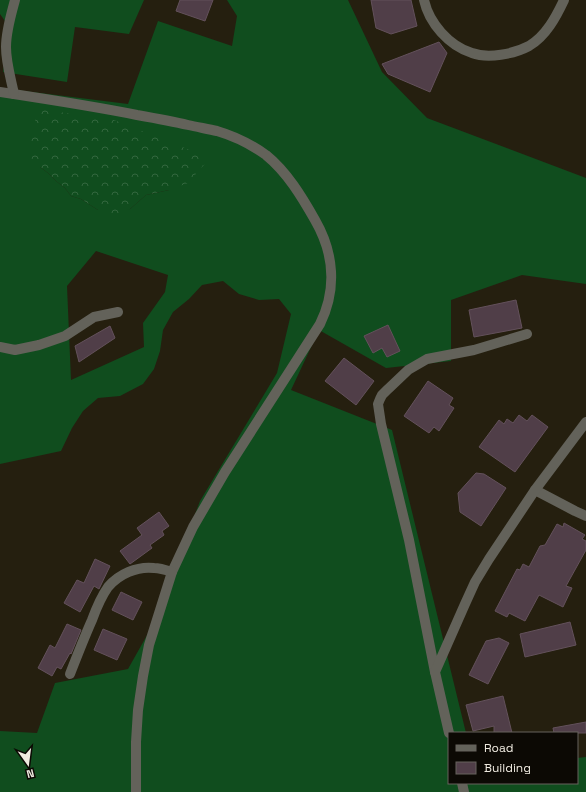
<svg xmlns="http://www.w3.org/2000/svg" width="586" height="792" font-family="'Space Grotesk',sans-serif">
	<defs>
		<pattern id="forest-crowns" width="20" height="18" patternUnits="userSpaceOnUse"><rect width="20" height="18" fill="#104d1e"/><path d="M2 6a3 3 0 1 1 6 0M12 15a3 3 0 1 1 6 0" fill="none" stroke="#33673e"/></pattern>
	</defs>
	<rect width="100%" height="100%" fill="#251f0f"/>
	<!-- grass -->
	<g fill="#104d1e" fill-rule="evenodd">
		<polygon points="0,0 144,0 129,34 75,27 67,82 3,72 10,28 0,14"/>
		<path d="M 227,0 L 348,0 L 382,72 L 427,118 L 586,178 L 586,284 L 522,275 L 451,300 L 451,361 L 386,368 L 319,330 L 291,390 L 392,430 L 466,733 L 449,733 L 449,783 L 577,783 L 577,758 L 586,757 L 586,792 L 0,792 L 0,731 L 37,733 L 55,683 L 128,669 L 155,621 L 200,501 L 277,373 L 291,314 L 279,299 L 259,300 L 239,294 L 223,281 L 202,285 L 189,299 L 173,312 L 163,330 L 160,351 L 154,369 L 143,384 L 120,396 L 98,398 L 83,411 L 72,428 L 61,451 L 0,464 L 0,88 L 128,104 L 158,21 L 232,46 L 237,16 ZM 40,167 L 169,190 L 146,195 L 130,209 L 98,210 L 81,199 L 71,196 L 65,188 L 56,181 L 48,173 ZM 96,251 L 168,275 L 165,292 L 143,323 L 144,347 L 71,380 L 67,286 Z"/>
	</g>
	<!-- forest -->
	<path fill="url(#forest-crowns)" d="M 38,109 L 114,120 L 210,158 L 188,183 L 169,190 L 146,195 L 130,209 L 119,213 L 109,213 L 98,210 L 81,199 L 71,196 L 65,188 L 56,181 L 48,173 L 40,167 L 31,158 C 29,141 34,126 38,109 Z"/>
	<!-- building -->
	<g fill="#503e48" stroke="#63515b">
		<polygon points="180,0 213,0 205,21 176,11"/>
		<polygon points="371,0 411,0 417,26 391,34 376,28"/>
		<polygon points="439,42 447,53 430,92 388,74 382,64"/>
		<polygon points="516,300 522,328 474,337 469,310"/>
		<polygon points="388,325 400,351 387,357 382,348 373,353 364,336"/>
		<polygon points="110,326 115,338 79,362 75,346"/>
		<polygon points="344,358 374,381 356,405 325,381"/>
		<polygon points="428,381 453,398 449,405 454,408 439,431 434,427 429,433 404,416"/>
		<polygon points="519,415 527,421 532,415 548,427 515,472 479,447 499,420 504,424 507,419 513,423"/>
		<polygon points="476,473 484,474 506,488 481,526 460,512 458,493"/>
		<polygon points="159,512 169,526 162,531 164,535 150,545 152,548 130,564 120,551 142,535 137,528"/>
		<polygon points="564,523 585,535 582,539 586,541 586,550 566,586 572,588 563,607 539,595 525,621 509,613 507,617 495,611 517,569 520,570 523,564 529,567 540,546 545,545 557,524 563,527"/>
		<polygon points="95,559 110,566 99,589 94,586 80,612 64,603 77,580 84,583"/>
		<polygon points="121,592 142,602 133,620 112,610"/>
		<polygon points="570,622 576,645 525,657 520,634"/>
		<polygon points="67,624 81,630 71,654 70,653 61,669 57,667 52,676 38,668 50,645 55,648"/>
		<polygon points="103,629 127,639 117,660 94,650"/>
		<polygon points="499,638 509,643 488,684 469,675 486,641"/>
		<polygon points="503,696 512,733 494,733 494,726 473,731 466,705"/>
		<polygon points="586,722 586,733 554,733 553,728"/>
	</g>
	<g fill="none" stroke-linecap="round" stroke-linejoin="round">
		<!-- minor -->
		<g stroke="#63625a" stroke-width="10">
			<path d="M 424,0 C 429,23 449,46 472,53 C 488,59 514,54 529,46 C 546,36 556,17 564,0"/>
			<path d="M 0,92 C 46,99 92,106 137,115 C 154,118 171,121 188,125 C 197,127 208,129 217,131 C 234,136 252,145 266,155 C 287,172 302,197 315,220 C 334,253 337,289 320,324 L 225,472 L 193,527 L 172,572 L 149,645 L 143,676 L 138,710 L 136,742 L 136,792"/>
			<path d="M 14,94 C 11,79 6,63 6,47 C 6,31 11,15 15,0"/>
			<polyline points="0,347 15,350 39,345 65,336 94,317 118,312"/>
			<polyline points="535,490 575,511 586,516"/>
			<polyline points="435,672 409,540 381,424 378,404 380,399 382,395 388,389 408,370 427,359 474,350 527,334"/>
			<path d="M 70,674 C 77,656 84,638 92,620 C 96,609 101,597 108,587 C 119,574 137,566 154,568 C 160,568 166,570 172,572"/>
			<polyline points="449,733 435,672 465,604 475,582 489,559 535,490 586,422"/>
			<polyline points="462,783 464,792"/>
		</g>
	</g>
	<!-- legend -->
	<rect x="448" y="732" width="130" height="52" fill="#0c0904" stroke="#67635c"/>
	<rect x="456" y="745" width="20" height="6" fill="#63625a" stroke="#67635c"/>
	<text x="484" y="752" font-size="12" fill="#efeae0">Road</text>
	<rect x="456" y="762" width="20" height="12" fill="#503e48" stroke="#67635c"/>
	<text x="484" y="772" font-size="12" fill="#efeae0">Building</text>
	<!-- north arrow -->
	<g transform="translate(28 764) rotate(166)" stroke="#0c0904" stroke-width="3" paint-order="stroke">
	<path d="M0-3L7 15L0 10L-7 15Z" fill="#efeae0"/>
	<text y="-6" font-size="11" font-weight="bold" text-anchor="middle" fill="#efeae0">N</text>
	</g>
</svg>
